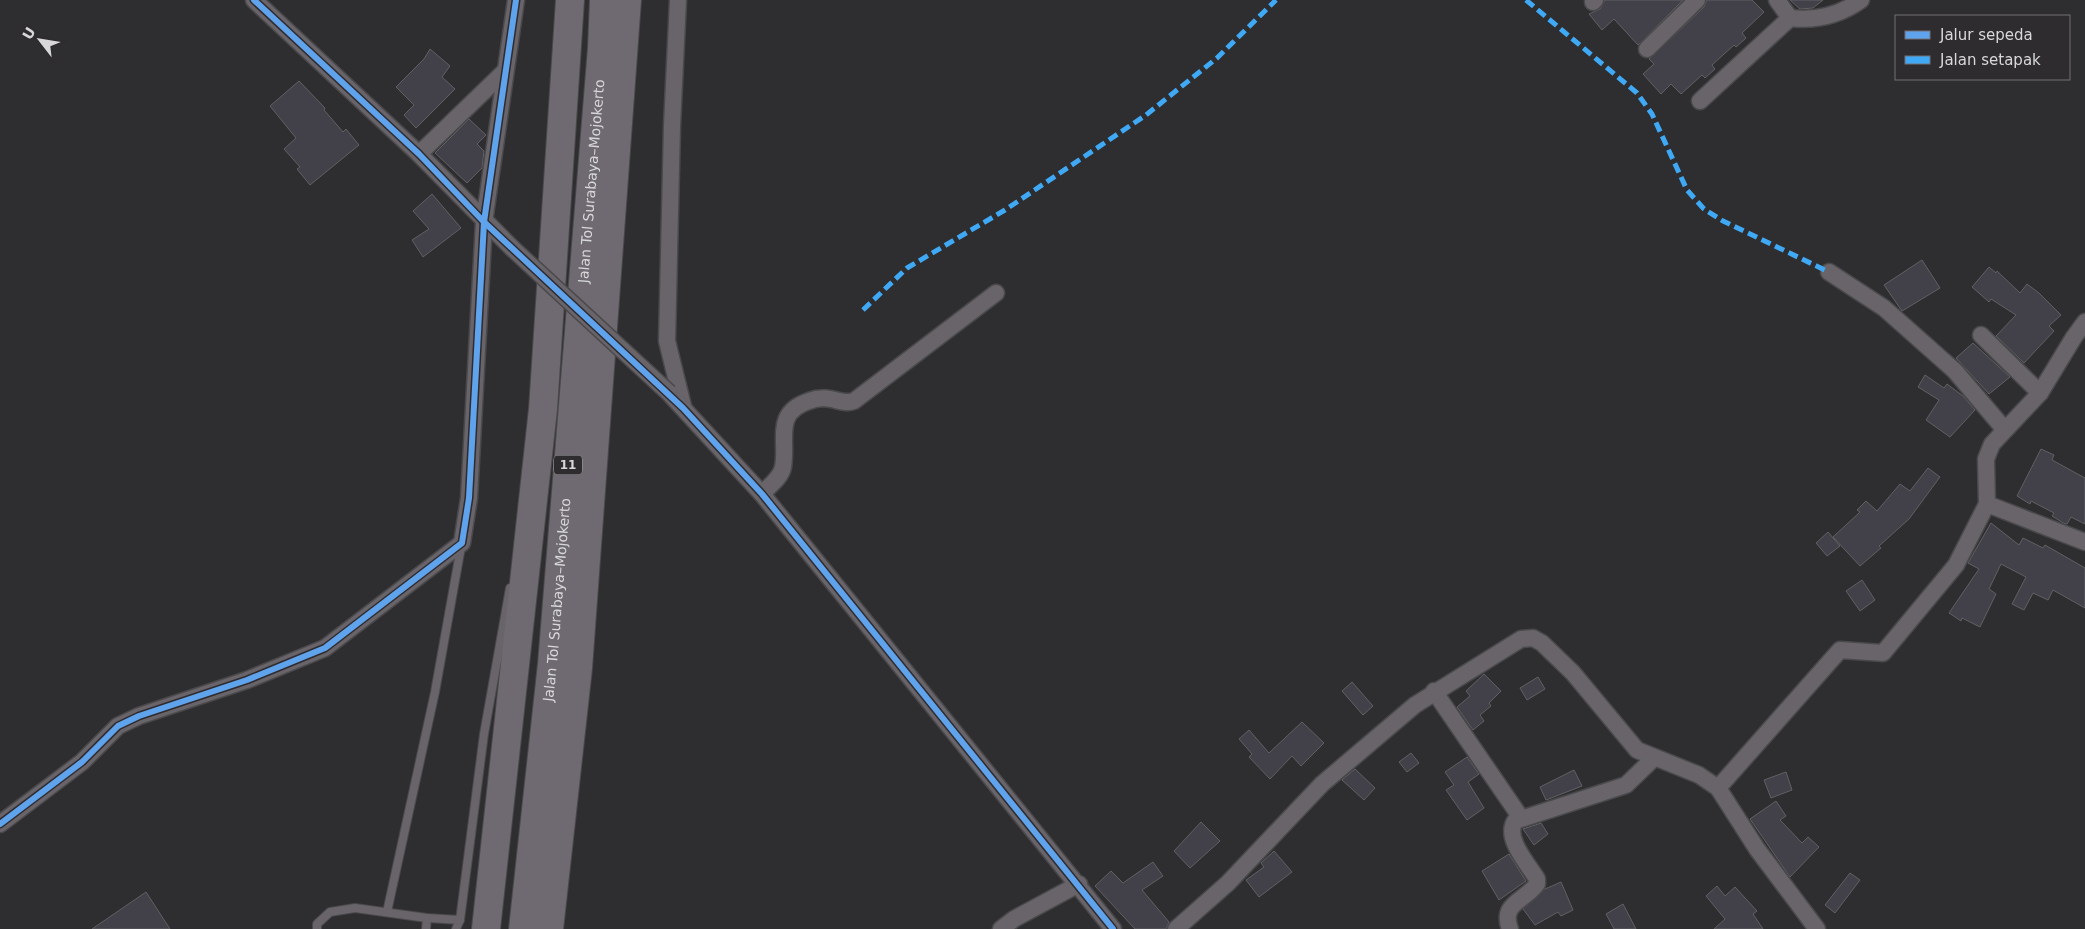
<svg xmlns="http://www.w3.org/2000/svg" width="2085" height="929" font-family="'DejaVu Sans',sans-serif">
	<rect width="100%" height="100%" fill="#2e2d2f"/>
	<!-- building -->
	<g fill="#42414a" stroke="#616062">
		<polygon points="1605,0 1683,0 1638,45 1614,19 1602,30 1589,14 1600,9"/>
		<polygon points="1707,0 1752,0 1764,12 1742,33 1746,38 1736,47 1734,45 1712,65 1715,69 1705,78 1702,75 1681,94 1671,84 1661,94 1643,74 1654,64 1649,59 1704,7"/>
		<polygon points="1790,0 1823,0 1813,8 1800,9"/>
		<polygon points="430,49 450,66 442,77 455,89 416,128 404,115 414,105 396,87 424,59"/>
		<polygon points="299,81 325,108 324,110 343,132 346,129 359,145 310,185 297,169 300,167 284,149 296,138 270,106"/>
		<polygon points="469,119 486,135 477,144 484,151 482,168 467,183 435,153"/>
		<polygon points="432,194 461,228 423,257 412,240 429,229 413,211"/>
		<polygon points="1922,260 1940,288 1902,311 1884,285"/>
		<polygon points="1989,267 1996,273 1997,271 2020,293 2027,284 2039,293 2061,315 2049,326 2054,331 2024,363 1996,336 2016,315 1991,299 1989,302 1972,287"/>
		<polygon points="1973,343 2010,377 1989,394 1956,358"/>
		<polygon points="1925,375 1944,388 1947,384 1963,396 1975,410 1950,437 1926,420 1939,400 1918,387"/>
		<polygon points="2041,449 2054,455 2052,460 2085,478 2085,524 2071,517 2067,524 2065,524 2052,516 2054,513 2031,501 2030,504 2017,496"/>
		<polygon points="1928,468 1940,477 1909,519 1879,546 1881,548 1860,566 1833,537 1860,512 1857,510 1866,501 1877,511 1900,484 1910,491"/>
		<polygon points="1991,523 2019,545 2023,538 2043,548 2045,545 2085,568 2085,608 2053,590 2048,600 2033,593 2024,610 2012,604 2026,577 2001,564 1989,589 1996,594 1980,627 1962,618 1961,621 1949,613 1979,569 1968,563"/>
		<polygon points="1828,532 1840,546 1827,556 1816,543"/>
		<polygon points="1862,580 1875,600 1860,611 1846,591"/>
		<polygon points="1484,674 1501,691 1489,703 1491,706 1480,715 1484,721 1473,730 1457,707 1470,696 1466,691"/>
		<polygon points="1538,677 1545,689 1527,700 1520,688"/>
		<polygon points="1352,682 1373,706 1363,715 1342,691"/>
		<polygon points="1302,722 1324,743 1301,766 1292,756 1270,779 1249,757 1252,754 1239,739 1249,730 1269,753"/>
		<polygon points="1411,753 1419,763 1407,772 1399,762"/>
		<polygon points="1467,757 1479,774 1468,782 1484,808 1467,820 1446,790 1454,785 1445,772"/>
		<polygon points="1355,769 1375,788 1364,800 1342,780"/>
		<polygon points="1574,770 1582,786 1546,800 1540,787"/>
		<polygon points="1786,772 1792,790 1771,798 1764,780"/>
		<polygon points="1776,801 1786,816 1780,820 1802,843 1808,837 1819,847 1790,877 1750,819"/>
		<polygon points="1201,822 1220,841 1190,868 1174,851"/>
		<polygon points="1541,823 1548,834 1534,845 1523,829"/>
		<polygon points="1274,851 1292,872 1259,897 1246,880 1264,867 1261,863"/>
		<polygon points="1509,854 1526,881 1499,900 1482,871"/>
		<polygon points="1153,862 1163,876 1142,890 1169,922 1166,929 1135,929 1095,886 1111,871 1123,883"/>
		<polygon points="1850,873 1860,880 1835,913 1825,905"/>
		<polygon points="1561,882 1573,910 1561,916 1558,912 1535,925 1523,909 1545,889"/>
		<polygon points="1717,886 1725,896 1735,887 1757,911 1753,914 1763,929 1714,929 1725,919 1706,896"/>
		<polygon points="146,892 170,929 92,929"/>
		<polygon points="1623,904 1636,929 1614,929 1606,914"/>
	</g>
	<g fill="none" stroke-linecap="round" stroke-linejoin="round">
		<!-- service casing -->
		<g stroke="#49484a" stroke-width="10">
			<g id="service">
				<polyline points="387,912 435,692 461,547"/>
				<polyline points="317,929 317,924 330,912 355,908 427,918 460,920"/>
				<polyline points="426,929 427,918"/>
				<polyline points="456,929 460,920 484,734 510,588"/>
			</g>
		</g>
		<!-- minor casing -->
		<g stroke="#49484a" stroke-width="19">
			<g id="minor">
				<polyline points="254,0 419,154 512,248"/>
				<polyline points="678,0 672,126 667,341 683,406"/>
				<polyline points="1593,2 1595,0"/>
				<path d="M 1790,18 C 1815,21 1840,15 1861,0"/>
				<polyline points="1647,49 1697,0"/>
				<polyline points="1700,101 1790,18 1777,0"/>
				<polyline points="419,154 505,71"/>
				<polyline points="1829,272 1884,308 1955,371 2005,430"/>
				<polyline points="1981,335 2040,393"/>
				<polyline points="669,393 762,494 1113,929"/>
				<path d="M 762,494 C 769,486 781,478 783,467 C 788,439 773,413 809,401 C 830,393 841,406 854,401 L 996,293"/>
				<polyline points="1987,504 2085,542"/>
				<polyline points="1434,691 1521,818"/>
				<polyline points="1718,788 1840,650 1883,653 1956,565 1987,504 1986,459 1992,444 2040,393 2074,337 2085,322"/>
				<polyline points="0,824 82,762 118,726 139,716 247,680 325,648 462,543 469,498 484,222 516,0"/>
				<polyline points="1001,929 1014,919 1079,884"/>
				<polyline points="1176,929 1228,883 1322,784 1415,705 1521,639 1533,638 1542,643 1573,673 1637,750 1699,775 1718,788 1757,849 1817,929"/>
				<path d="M 1510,929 C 1500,903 1525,901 1537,884 L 1537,879 C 1528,864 1504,838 1515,821 L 1626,785 L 1654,758"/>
			</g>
		</g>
		<!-- motorway casing -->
		<g stroke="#49484a" stroke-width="30">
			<g id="motorway">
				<polyline points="486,929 543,409 570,0"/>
				<path id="s1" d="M 523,929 L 552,664 L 602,48 L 604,0"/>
				<polyline points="549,929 578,668 627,0"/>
			</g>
		</g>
		<!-- service -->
		<use href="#service" stroke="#686469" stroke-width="8"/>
		<!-- minor -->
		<use href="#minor" stroke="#686469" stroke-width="16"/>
		<!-- motorway -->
		<use href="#motorway" stroke="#6f6a71" stroke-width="28"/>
		<!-- minor-bridge casing -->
		<g stroke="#49484a" stroke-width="19" stroke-linecap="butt">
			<polyline id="minor-bridge" points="512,248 669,393"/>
		</g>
		<!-- minor-bridge -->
		<use href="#minor-bridge" stroke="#686469" stroke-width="16"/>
		<!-- quiet -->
		<g stroke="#3fa9f5" stroke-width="5" stroke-dasharray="10 5" stroke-linecap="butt">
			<polyline points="1526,0 1637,93 1652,114 1687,190 1704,209 1723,221 1829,272"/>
			<polyline points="863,310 907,268 1005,210 1146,115 1217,58 1276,0"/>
		</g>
		<!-- cycleway casing -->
		<g stroke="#2f2c30" stroke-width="9">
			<g id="cycleway">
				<polyline points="254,0 419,154 484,222 683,408 762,494 1113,929"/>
				<polyline points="0,824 82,762 118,726 139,716 247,680 325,648 462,543 469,498 484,222 516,0"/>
			</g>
		</g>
		<!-- cycleway -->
		<use href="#cycleway" stroke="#60a3ed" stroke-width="6"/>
	</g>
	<g text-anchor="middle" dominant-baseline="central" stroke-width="5" stroke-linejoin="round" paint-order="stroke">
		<!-- shield labels -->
		<rect fill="#2f2c30" stroke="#a5a4a6" stroke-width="1" x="554" y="455.5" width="28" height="19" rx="4"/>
		<g font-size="12" font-weight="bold" fill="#d8d7d9">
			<text x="568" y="465">11</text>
		</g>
		<!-- street labels -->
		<g font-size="14" fill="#d8d7d9" stroke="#2f2c30">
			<text stroke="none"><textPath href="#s1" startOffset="751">Jalan Tol Surabaya–Mojokerto</textPath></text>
			<text stroke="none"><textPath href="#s1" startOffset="331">Jalan Tol Surabaya–Mojokerto</textPath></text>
		</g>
	</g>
	<!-- legend -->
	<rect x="1895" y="15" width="175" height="65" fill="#2f2c30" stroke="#737074"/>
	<rect x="1905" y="31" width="25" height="8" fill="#60a3ed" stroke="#737074"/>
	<text x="1940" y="40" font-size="15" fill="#d8d7d9">Jalur sepeda</text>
	<rect x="1905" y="56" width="25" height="8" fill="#3fa9f5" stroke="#737074"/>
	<text x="1940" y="65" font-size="15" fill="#d8d7d9">Jalan setapak</text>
	<!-- north arrow -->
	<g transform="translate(40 40) rotate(301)" stroke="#2f2c30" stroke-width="4" paint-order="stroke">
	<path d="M0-4L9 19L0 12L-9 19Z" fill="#d8d7d9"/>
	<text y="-8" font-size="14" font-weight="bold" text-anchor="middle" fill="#d8d7d9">U</text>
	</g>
</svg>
